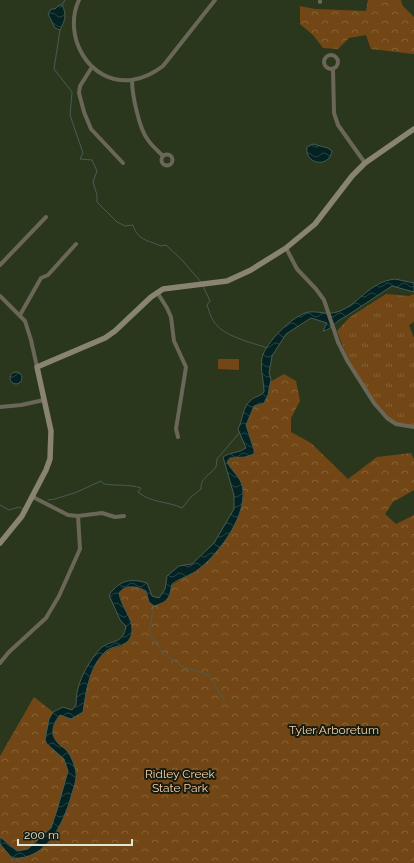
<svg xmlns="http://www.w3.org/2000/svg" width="414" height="863" font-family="Raleway,sans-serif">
	<defs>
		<pattern id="grass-tufts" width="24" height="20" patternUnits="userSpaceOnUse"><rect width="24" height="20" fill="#734715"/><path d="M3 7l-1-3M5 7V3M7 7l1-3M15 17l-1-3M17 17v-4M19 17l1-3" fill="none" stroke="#866236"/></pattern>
		<pattern id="forest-crowns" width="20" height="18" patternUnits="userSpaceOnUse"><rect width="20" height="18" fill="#734715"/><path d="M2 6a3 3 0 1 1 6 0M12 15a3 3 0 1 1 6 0" fill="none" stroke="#866236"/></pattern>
		<pattern id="water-waves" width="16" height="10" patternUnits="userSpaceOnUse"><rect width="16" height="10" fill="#042221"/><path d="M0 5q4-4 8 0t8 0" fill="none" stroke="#284240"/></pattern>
	</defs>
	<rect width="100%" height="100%" fill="#2b371c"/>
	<!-- grass -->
	<path fill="url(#grass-tufts)" d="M 386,294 L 409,296 L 414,294 L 414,322 L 409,325 L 414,338 L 414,425 C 410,425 405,425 401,424 C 372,417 347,357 337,331 L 350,317 Z"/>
	<!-- forest -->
	<g fill="url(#forest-crowns)">
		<polygon points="368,0 401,0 402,5 414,17 414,54 371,49 366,35 349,38 338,49 323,48 313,35 300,24 300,6 315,9 366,11"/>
		<path d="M 284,374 L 296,381 L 300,401 L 291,418 L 291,432 L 311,443 L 348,479 L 377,457 L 411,453 L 414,459 L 414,490 L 393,502 L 385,514 L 396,524 L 414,515 L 414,863 L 0,863 L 0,756 L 34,697 L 53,712 L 52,732 L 55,722 L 60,714 L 83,712 C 87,688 91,649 122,646 L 131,621 L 124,609 L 119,593 C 125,584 137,586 146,591 L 149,602 L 154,605 L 163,603 L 172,585 L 183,578 L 239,517 L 244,493 L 227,462 L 230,458 L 245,457 L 254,450 L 246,425 L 254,406 L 264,403 L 268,395 L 270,382 Z"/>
	</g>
	<!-- pitch -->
	<polygon fill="#734715" points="218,359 239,359 239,370 218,369"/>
	<!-- water -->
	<g fill="url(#water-waves)" stroke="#455d57">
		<path d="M 59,5 L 62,5 C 67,14 65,21 60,30 L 55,28 L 48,14 L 51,9 L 55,9 Z"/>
		<path d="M 313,144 L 328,148 L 332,151 C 329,169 304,164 307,147 Z"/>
		<path d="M 395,279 L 414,283 L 414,292 L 392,286 L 345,317 C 336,320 333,329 323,331 L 327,323 L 311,318 L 286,334 L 272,356 L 269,373 L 271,379 L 268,395 L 264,403 L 254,406 L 246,425 L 254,450 L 254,454 L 245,457 L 230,458 L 227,462 C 231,470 240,477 242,485 C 249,514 220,552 199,569 C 190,576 180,578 172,584 C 169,599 169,601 154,606 L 149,602 L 146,591 C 137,586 125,584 119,593 C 121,607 133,618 132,631 C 130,649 115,643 105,652 C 89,667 86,692 83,712 L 71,719 L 60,715 C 54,722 49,733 57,742 C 60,746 65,748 68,752 C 72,758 75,766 76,773 C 77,780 73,789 71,797 C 63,824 46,861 12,858 L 0,844 L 0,837 L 17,851 L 28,849 L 51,828 L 57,810 L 68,771 L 64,759 L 47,744 L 45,740 L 49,719 L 53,712 L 63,707 L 72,710 L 76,705 C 76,686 83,672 94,656 C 96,654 99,649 102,647 C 114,639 123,644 126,626 L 120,620 L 109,595 C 120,580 130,578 147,583 L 152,596 L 159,598 L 165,589 L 167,576 L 179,566 L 192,564 L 214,543 L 234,509 L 234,495 L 223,457 C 230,452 239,453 246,448 L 238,429 C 243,420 242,407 251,400 C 255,396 260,397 264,392 C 264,381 260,370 262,358 C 265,343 294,314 309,312 C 318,311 328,315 337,312 C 358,306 368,282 395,279 Z"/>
		<circle cx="16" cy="378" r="6"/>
	</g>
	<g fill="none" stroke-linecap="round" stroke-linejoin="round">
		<!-- stream -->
		<g stroke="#455d57" stroke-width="1">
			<polyline points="62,5 65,0"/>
			<path d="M 60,30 L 54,69 L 72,92 L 70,115 L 83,153 L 80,159 L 92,160 L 97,171 L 93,182 L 97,195 L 97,202 L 117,222 L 125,226 L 133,225 C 138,241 148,240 161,246 L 166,245 L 182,260 L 201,282"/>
			<path d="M 203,286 L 210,301 L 207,305 C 209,310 210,316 213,320 C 221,336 251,342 267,348"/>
			<path d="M 48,500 L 55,499 L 77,492 L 101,481 L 104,484 C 117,486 129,484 141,488 L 138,492 C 151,503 167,501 182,508 L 191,497 L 201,489 C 200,478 210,475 216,467 L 217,459 L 240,432"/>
			<polyline points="0,505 9,510 19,507 23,509"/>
			<polyline points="154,606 149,632 161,651 169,658 178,663 181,666 209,675 225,702"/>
			<polyline points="19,863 21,858"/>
		</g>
		<!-- street -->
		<g stroke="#6a6759" stroke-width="4">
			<path d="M 79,0 C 62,36 89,85 132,80 C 144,78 154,73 163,66 L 215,0"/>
			<polyline points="320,2 320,0"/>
			<circle cx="331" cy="62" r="7"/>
			<polyline points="92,67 80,86 79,93 84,112 91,129 123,163"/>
			<polyline points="333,69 334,113 338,125 365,163"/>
			<path d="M 132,80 C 132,94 139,129 148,140 C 152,146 158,151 163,156"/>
			<circle cx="167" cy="160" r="5.5"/>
			<polyline points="286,248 297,269 316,289 324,300 338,342 348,362 374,403 387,418 396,424 414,427"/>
			<polyline points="0,265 46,217"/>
			<polyline points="157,292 167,308 171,317 174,341 186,367 176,429 178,437"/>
			<polyline points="0,296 25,321 31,340 37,367"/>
			<polyline points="20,315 41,278 48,275 76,244"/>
			<polyline points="0,407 21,405 44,400"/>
			<polyline points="33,497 68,515 78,516 102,513 115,517 124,516"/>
			<polyline points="0,663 9,652 46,618 59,596 80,549 78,516"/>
		</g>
		<!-- secondary -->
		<polyline stroke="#89846f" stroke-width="5.5" points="0,543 22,516 46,470 50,459 51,431 37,367 105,338 115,331 151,297 163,289 227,281 251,270 286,248 315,224 352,176 365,163 414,129"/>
	</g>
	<g text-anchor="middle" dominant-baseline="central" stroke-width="4" stroke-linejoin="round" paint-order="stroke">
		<!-- park labels -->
		<g font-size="12" fill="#fbd1a8" stroke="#171c10">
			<text x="334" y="730">Tyler Arboretum</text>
			<text x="180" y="774">Ridley Creek<tspan x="180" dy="14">State Park</tspan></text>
		</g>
	</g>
	<!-- scale -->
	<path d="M18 839v6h114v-6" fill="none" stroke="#dee6d5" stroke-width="2"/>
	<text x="24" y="839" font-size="12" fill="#dee6d5" stroke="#171c10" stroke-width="3" paint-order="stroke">200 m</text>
</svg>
